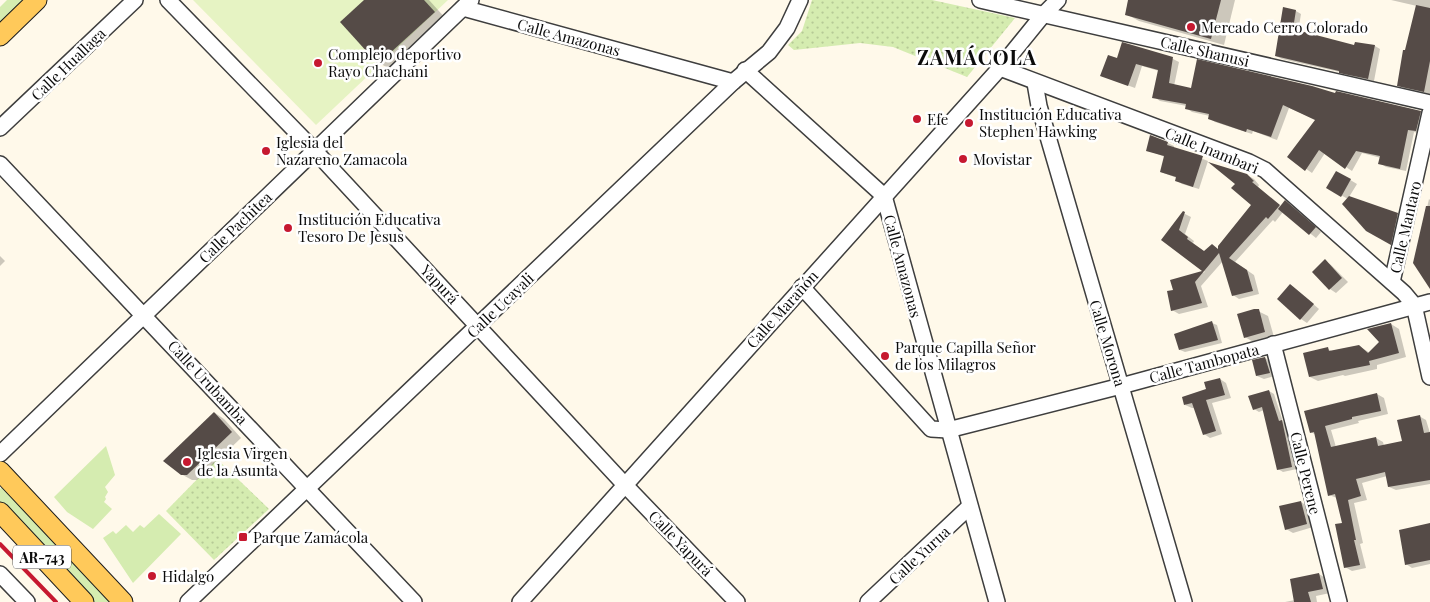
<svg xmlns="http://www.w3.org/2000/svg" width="1430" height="602" font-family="'Playfair Display',serif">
	<defs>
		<pattern id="park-dots" width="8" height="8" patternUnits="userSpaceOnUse" patternTransform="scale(1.25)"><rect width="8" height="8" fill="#d5ecb0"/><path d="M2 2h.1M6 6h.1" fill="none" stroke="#b6c996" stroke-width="1.8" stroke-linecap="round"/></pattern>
	</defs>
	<rect width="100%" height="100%" fill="#fff9ea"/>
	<!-- grass -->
	<g fill="#d5ecb0">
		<polygon points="7,0 25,0 0,24 0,7"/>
		<polygon points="106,446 115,475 105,487 108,492 105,497 106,499 104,502 112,509 93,529 67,512 54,497"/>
		<polygon points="4,485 114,602 92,602 0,504 0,489"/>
		<polygon points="159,514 181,534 133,583 103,538 113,531 116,534 126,525 133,532 140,525 144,528"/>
	</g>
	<!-- park -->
	<g fill="url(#park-dots)">
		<polygon points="812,0 932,0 1015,18 967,77 893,47 860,43 794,50 788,45 802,31"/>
		<polygon points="217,459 269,509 214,560 166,511"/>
	</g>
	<!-- pitch -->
	<polygon fill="#e6f3c3" points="193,0 448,0 316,125"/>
	<!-- shadow -->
	<g fill="#0003">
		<polygon points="366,0 429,0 447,20 392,70 379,63"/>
		<polygon points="1129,0 1235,0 1224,45 1139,21 1126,14"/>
		<polygon points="1391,0 1430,0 1430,96 1407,90 1398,85 1417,6"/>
		<polygon points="1284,9 1296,11 1301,14 1298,32 1355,47 1356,43 1375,46 1380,49 1374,81 1346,75 1340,72 1282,59 1276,56"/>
		<polygon points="1122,44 1173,59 1179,62 1174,86 1192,90 1336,94 1421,112 1427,115 1422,134 1414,132 1406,171 1386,167 1380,163 1381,158 1362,153 1352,171 1325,153 1312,173 1289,157 1317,120 1289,108 1277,140 1253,131 1252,134 1215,122 1209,118 1210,116 1192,112 1186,108 1187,106 1160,101 1154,97 1159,71 1142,66 1135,88 1102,76 1118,60"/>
		<polygon points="1151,136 1168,143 1174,146 1174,148 1208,161 1199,189 1182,184 1176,180 1177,178 1161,172 1165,157 1147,150"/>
		<polygon points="1337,172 1357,184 1349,197 1404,218 1397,248 1367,230 1348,199 1328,188"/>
		<polygon points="1247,175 1254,179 1259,185 1258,187 1281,207 1285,202 1292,206 1321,232 1316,238 1283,212 1275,222 1273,220 1235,262 1254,275 1259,294 1239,299 1233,295 1223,261 1201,286 1208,307 1179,314 1172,310 1174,291 1171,281 1205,272 1163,240 1183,213 1191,217 1185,234 1194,241 1193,243 1205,252 1212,246 1219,250 1253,205"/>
		<polygon points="1429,199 1430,200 1430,286 1414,263"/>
		<polygon points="0,256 5,261 0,266"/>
		<polygon points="1325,261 1331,265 1348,282 1336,293 1330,289 1313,272"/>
		<polygon points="1291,285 1319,309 1307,323 1301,319"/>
		<polygon points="1258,311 1268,316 1274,337 1255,343 1245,337"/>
		<polygon points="1212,323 1217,325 1222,343 1185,352 1180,350"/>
		<polygon points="1391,324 1399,329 1406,357 1377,365 1377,369 1345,376 1343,375 1318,381 1310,377 1328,349 1333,352 1359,346 1370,353 1381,342"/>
		<polygon points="1265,358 1271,362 1275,376 1264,379 1257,376"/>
		<polygon points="1220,379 1226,383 1231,398 1212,403 1222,434 1210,438 1204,434 1195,408 1192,408 1185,405"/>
		<polygon points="1269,391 1274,394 1283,422 1288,425 1297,469 1283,472 1278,469 1264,410 1259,412 1254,409"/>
		<polygon points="1377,394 1384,398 1388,414 1358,421 1359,423 1331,430 1336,447 1376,438 1383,442 1384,446 1403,442 1419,416 1426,420 1430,433 1430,484 1396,490 1389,487 1387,476 1362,483 1367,500 1354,503 1363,543 1360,544 1366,568 1352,571 1345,567 1344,524 1337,498 1329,495 1316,435 1311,432"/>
		<polygon points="215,413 224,419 241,438 197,480 192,480 181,474"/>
		<polygon points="1301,502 1307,506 1313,527 1293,533 1286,529"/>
		<polygon points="1430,531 1430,564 1412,568 1406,564"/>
		<polygon points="1319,574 1327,579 1330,593 1316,596 1317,602 1285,602 1295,600"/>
	</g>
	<!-- building -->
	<g fill="#554b47">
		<polygon points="364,0 424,0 435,12 378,64 340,22"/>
		<polygon points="1128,0 1221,0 1211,39 1125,15"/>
		<polygon points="1416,5 1430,8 1430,61 1424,92 1397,86 1403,50 1405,50"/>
		<polygon points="1283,7 1296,10 1293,29 1354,45 1355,42 1375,45 1368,79 1339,73 1339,71 1275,56"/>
		<polygon points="1122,42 1173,57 1169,83 1191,88 1197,59 1312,86 1335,93 1336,91 1421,111 1416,131 1408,130 1400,169 1378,164 1380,156 1356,151 1345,169 1319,150 1305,171 1287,157 1315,120 1283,105 1271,137 1247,129 1246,132 1208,119 1209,114 1185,109 1186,104 1152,98 1158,70 1136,64 1128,86 1100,76 1108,55 1117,58"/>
		<polygon points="1150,135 1168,142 1167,145 1203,156 1193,187 1175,181 1176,177 1160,172 1164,156 1146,151"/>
		<polygon points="1208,162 1247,174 1254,181 1252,182 1280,205 1268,219 1266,217 1229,258 1247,270 1253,291 1232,296 1219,253 1195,282 1202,303 1171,311 1167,291 1173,290 1170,280 1202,271 1161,240 1183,211 1185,212 1179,230 1188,237 1187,239 1204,251 1212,244 1218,249 1218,246 1251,205 1231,188 1235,184"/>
		<polygon points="1336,171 1351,179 1341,197 1326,188"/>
		<polygon points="1349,196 1398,213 1391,245 1366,231 1342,204"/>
		<polygon points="1285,200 1316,227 1309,235 1278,209"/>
		<polygon points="1426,206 1430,206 1430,289 1413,263"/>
		<polygon points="1325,259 1342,278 1329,290 1312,272"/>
		<polygon points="1290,284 1314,304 1300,320 1277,299"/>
		<polygon points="1254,309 1259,309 1265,332 1244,338 1237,314"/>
		<polygon points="1212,321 1218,340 1179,350 1174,334"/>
		<polygon points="1391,323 1399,353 1369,361 1370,365 1309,377 1303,353 1328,347 1329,351 1359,345 1368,353 1379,342 1367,329"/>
		<polygon points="1265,357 1270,373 1256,376 1252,360"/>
		<polygon points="1220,378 1225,395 1206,400 1216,431 1203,435 1192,403 1184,405 1182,397 1206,389 1204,382"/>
		<polygon points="1269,390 1279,421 1282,420 1292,467 1277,470 1262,407 1253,410 1248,396"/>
		<polygon points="1377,393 1381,411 1352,417 1352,419 1325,426 1331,447 1376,437 1378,446 1402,441 1397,420 1420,415 1424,433 1430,432 1430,480 1388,487 1385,472 1356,479 1361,496 1348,500 1356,540 1354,540 1360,565 1344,568 1335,524 1342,523 1335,494 1328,496 1314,432 1310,433 1304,411"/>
		<polygon points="214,412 232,432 187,475 181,475 163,461"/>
		<polygon points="1301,501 1307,524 1285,530 1279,506"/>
		<polygon points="1430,523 1430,560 1405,565 1399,530"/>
		<polygon points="1319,573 1323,589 1308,592 1311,602 1294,602 1290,579"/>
	</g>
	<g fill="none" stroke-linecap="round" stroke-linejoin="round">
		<!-- minor casing -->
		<g stroke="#3e3e3e" stroke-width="18">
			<g id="minor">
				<polyline points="168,0 315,151 625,485 737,602"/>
				<polyline points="980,0 1430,103"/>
				<polyline points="463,8 733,82"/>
				<polyline points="1000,68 1249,162 1265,170 1404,293 1414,305 1430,377"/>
				<polyline points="745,70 884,196 997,602"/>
				<polyline points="1035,83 1039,106 1060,178 1184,602"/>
				<polyline points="0,128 135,0"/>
				<polyline points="0,164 414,602"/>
				<polyline points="1392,282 1430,113"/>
				<polyline points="802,287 931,429 948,430 1121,386 1430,302"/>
				<polyline points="1273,344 1339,602"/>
				<polyline points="0,454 471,0"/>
				<polyline points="0,574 27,602"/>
				<polyline points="188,602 733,82 769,52 787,28 800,0"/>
				<polyline points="520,602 1000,68 1043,15 1058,0"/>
				<polyline points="868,602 969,507"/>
			</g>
		</g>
		<!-- major casing -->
		<g stroke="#1c1c1c" stroke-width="21">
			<g id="major">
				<polyline points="0,36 37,0"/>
				<polyline points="0,471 123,602"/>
				<polyline points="0,512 84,602"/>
			</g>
		</g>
		<!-- minor -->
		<use href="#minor" stroke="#fff" stroke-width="15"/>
		<!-- major -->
		<use href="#major" stroke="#ffc95a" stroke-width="19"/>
		<!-- rail -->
		<polyline stroke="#c61930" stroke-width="4" points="0,544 56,602"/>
	</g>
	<!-- markers -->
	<g fill="#c61930" stroke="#fff" stroke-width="2">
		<circle cx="1191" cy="27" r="5"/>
		<circle cx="318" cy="63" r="5"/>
		<circle cx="917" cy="119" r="5"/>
		<circle cx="969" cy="123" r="5"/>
		<circle cx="266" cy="151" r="5"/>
		<circle cx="963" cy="159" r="5"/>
		<circle cx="288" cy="228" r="5"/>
		<circle cx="885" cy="356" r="5"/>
		<circle cx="187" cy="462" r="5"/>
		<rect x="238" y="532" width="10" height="10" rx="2.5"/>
		<circle cx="152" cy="576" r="5"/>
	</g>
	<g text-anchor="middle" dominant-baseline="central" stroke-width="5" stroke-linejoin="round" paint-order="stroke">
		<!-- shield labels -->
		<rect fill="#fff" stroke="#545454" stroke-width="1" x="13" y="545.5" width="58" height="23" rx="4"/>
		<g font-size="14" font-weight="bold" fill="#0b0b0b">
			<text x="42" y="557">AR-743</text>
		</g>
		<!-- poi labels -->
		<g font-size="15" fill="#0b0b0b" stroke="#fff" text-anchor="start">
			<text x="1201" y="27">Mercado Cerro Colorado</text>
			<text x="328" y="54">Complejo deportivo<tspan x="328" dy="17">Rayo Chachani</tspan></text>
			<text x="979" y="114">Institución Educativa<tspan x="979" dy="17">Stephen Hawking</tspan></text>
			<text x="927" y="119">Efe</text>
			<text x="276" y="142">Iglesia del<tspan x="276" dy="17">Nazareno Zamacola</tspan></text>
			<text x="973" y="159">Movistar</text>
			<text x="298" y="219">Institución Educativa<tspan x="298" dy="17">Tesoro De Jesus</tspan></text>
			<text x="895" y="347">Parque Capilla Señor<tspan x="895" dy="17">de los Milagros</tspan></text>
			<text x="197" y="453">Iglesia Virgen<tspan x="197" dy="17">de la Asunta</tspan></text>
			<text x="253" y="537">Parque Zamácola</text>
			<text x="162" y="576">Hidalgo</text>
		</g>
		<!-- street labels -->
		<g font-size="15" fill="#0b0b0b" stroke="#fff">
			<text transform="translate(569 37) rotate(15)">Calle Amazonas</text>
			<text transform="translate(1205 51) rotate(13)">Calle Shanusi</text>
			<text transform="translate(68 64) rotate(-44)">Calle Huallaga</text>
			<text transform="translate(1212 150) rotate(22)">Calle Inambari</text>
			<text transform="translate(235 227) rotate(-44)">Calle Pachitea</text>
			<text transform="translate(1405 227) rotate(-77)">Calle Mantaro</text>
			<text transform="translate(903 266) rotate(75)">Calle Amazonas</text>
			<text transform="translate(440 284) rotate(47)">Yapurá</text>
			<text transform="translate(500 305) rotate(-44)">Calle Ucayali</text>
			<text transform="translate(782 309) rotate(-48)">Calle Marañón</text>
			<text transform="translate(1108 343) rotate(73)">Calle Morona</text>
			<text transform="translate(1204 363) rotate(-15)">Calle Tambopata</text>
			<text transform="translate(208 382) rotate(47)">Calle Urubamba</text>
			<text transform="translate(1306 473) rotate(76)">Calle Perene</text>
			<text transform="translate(681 543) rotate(46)">Calle Yapurá</text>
			<text transform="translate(919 555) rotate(-43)">Calle Yurua</text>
		</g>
		<!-- district labels -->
		<g font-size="20" font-weight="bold" letter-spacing="1" fill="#0b0b0b" stroke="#fff">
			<text x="977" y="56">ZAMÁCOLA</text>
		</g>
	</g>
</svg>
